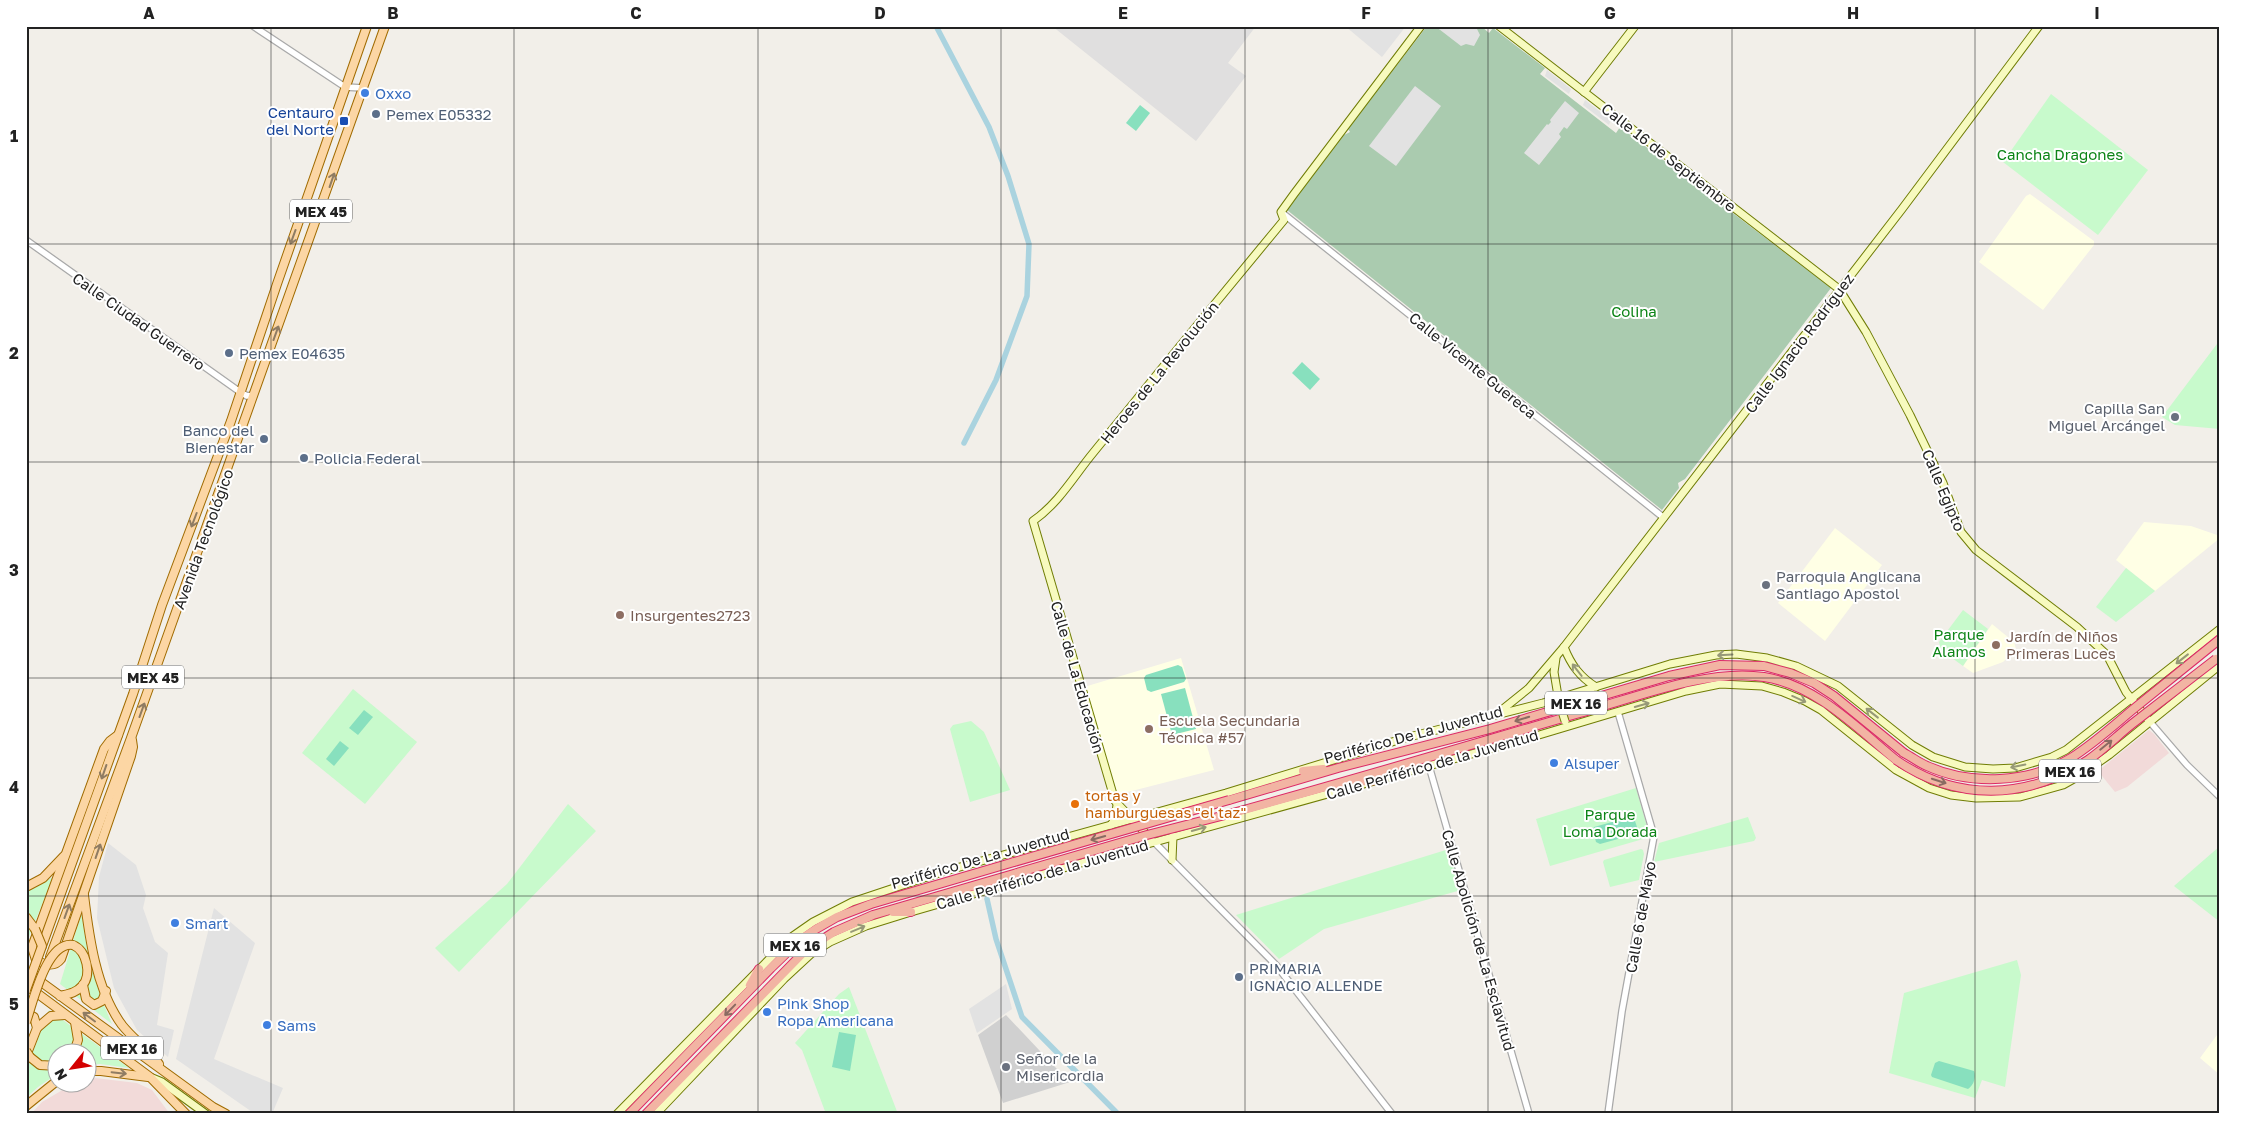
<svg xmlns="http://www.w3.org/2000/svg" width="2246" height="1140" font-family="'Golos Text',sans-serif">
	<rect width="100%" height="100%" fill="#f2efe9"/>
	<!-- residential -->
	<polygon fill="#e0dfdf" points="1052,26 1256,26 1228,63 1246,76 1196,141"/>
	<!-- commercial -->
	<g fill="#f2dad9">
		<polygon points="2149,730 2154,734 2169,753 2127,787 2115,792 2098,771"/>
		<polygon points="95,1078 137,1083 152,1090 170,1114 31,1114 42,1102 66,1088 88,1082 88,1080"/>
	</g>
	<!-- education -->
	<g fill="#ffffe5">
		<polygon points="2030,194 2094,241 2094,245 2043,310 1979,262 2026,196"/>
		<polygon points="2144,522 2191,526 2220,536 2220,538 2155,591 2116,560"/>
		<polygon points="1835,528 1882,565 1825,641 1778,603"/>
		<polygon points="1992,624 2014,642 2016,649 2003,662 1973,673 1963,666"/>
		<polygon points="1181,658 1214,770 1116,795 1084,687"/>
		<polygon points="2217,1035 2220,1038 2220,1075 2200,1058"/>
	</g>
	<!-- religious -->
	<polygon fill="#d0d0d0" points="1006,1015 1056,1068 1070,1082 1003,1103 978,1035"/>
	<!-- cemetery -->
	<polygon fill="#aacbaf" points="1427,26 1481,26 1489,33 1493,28 1545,68 1540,74 1616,133 1620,127 1831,288 1685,479 1678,483 1679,488 1662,510 1287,210 1344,135 1350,132 1348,129"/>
	<!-- park -->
	<g fill="#c8facc">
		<polygon points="2051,94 2148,170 2098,235 2003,162"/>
		<polygon points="2220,340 2220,429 2175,425 2162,417"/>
		<polygon points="2126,568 2155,591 2116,622 2096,607"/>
		<polygon points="1963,610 1988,629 1963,666 1941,650 1939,642"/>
		<polygon points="353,689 417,742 365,804 302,753"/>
		<polygon points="971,721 984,732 1010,790 970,802 950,729 953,725"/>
		<polygon points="1636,788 1650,837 1550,866 1536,819"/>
		<polygon points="568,804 596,831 459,972 435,948 507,884"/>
		<polygon points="1748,817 1756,838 1754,841 1654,862 1659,843"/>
		<polygon points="2220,846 2220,922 2174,886"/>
		<polygon points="1449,849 1461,890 1324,929 1279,959 1236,915"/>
		<polygon points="1641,849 1643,850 1644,854 1639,880 1610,887 1603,862 1604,860"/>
		<polygon points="53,877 26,944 26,892"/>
		<path d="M 82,912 C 85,952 96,988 112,1024 L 60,984 Z"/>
		<polygon points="2017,960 2021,975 2005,1087 1982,1080 1975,1098 1889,1073 1904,993"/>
		<polygon points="849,987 898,1114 826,1114 802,1050 795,1043 839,994"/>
		<polygon points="49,1010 129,1068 100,1064 88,1065 88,1052 58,1052 57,1074 38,1087 26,1098 26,1070"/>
	</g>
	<!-- pitch -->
	<g fill="#88e0be">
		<polygon points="1140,105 1150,113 1136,131 1126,123"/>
		<polygon points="1302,362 1320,379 1310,390 1292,373"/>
		<polygon points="1178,665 1182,667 1186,679 1184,682 1151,692 1147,690 1144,678 1146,675"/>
		<polygon points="1185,688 1196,729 1172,735 1161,694"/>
		<polygon points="364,710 373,717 358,735 349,728"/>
		<polygon points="340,741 349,748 334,766 326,759"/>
		<polygon points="1630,817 1634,818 1638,830 1636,834 1600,844 1596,842 1593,830 1594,827"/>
		<polygon points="839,1032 856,1035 850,1071 832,1067"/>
		<path d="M 1939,1061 L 1974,1071 C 1976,1077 1974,1085 1968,1089 L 1932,1077 L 1931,1075 L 1935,1063 Z"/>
	</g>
	<!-- parking -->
	<g fill="#e2e2e2">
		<polygon points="1345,26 1406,26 1382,57"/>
		<polygon points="1435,26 1478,26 1477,29 1480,35 1474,46 1466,44 1461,46"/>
		<polygon points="1547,70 1571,89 1569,94 1545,76"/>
		<polygon points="1415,86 1441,106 1396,166 1369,146"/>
		<polygon points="1585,100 1611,120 1609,125 1583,105"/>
		<polygon points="1565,101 1579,113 1567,129 1564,127 1559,134 1561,137 1539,165 1524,153 1547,124 1548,125 1551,122 1550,120"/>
		<polygon points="108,843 136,865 146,895 143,908 155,942 168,953 157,1025 174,1030 168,1057 137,1030 114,988 97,918 99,877"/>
		<polygon points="214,908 255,943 214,1059 283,1088 272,1114 255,1114 176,1059"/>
		<polygon points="1006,984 1012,1009 977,1033 969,1009"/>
	</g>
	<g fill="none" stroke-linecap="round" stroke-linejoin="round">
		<!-- canal -->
		<g stroke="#aad3df" stroke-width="5.5">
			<polyline points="936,26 989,127 1008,176 1029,244 1027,296 996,380 964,443"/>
			<polyline points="987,899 996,939 1022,1017 1118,1114"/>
		</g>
		<!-- tertiary casing -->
		<g stroke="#a9a9a9" stroke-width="8">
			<g id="tertiary">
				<polyline points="253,26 345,87 363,88"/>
				<polyline points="1281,212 1664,518"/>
				<polyline points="26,240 240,392 247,396 254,395"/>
				<polyline points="2150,722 2187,765 2220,797"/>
				<polyline points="1429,766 1529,1114"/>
				<polyline points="1154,842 1276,965 1392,1114"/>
				<polyline points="1608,1114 1622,1011 1654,836 1618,712"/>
			</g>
		</g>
		<!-- secondary casing -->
		<g stroke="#707d05" stroke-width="9">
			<g id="secondary">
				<polyline points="1499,26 1839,289 1866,332 1910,415 1943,483 1961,532 1976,550 2077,627 2107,655 2126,692 2150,722"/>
				<polyline points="1584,92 1635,26"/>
				<path d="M 1564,647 C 1571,665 1580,677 1596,687"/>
				<polyline points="1556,658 1554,672 1559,702"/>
				<polyline points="1498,713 1529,688 1564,647 1902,209 2039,26"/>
				<polyline points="1111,825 1115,819 1117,805"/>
				<path d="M 1151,839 L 1115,801 L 1033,521 C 1059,503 1074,476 1093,453 C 1156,375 1220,297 1284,220 L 1281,212 L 1294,194 L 1421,26"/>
				<polyline points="1172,860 1173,836"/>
				<polyline points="150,1077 162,1082 206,1114"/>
				<polyline points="617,1114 790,938 813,922 852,902 942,872 1226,793 1405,738 1543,703 1670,664 1716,655 1736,654 1767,658 1796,666 1838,686 1912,745 1933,757 1965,767 1993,769 2015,768 2052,757 2066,750 2220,629"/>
				<polyline points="656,1114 784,979 811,954 830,942 866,926 911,912 1126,850 1529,738 1686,691 1720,684 1762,686 1783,692 1805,701 1821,710 1896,770 1929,788 1951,795 1976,798 2020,797 2063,785 2079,776 2109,755 2220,665"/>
			</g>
		</g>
		<!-- primary casing -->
		<g stroke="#a06b00" stroke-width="10">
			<g id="primary">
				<path d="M 118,735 L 110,741 L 104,749 L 32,947 L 36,960 C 45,965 54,968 61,959 L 131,756 L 133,747 L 132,740"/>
				<polyline points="26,887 43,878 64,856"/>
				<path d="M 84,895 C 89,936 96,990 122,1025 C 133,1039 148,1049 159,1064"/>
				<polyline points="26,917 35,929"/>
				<polyline points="42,946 133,694 162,605 231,421 277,284 367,26"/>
				<polyline points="50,957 131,738 385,26"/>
				<polyline points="26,971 213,1107 226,1114"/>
				<polyline points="26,985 150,1077 186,1114"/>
				<polyline points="83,985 86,999 94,1005 102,1001 106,991"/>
				<path d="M 60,996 C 68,994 76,993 82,986 C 92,975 87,951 73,945"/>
				<polyline points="26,1013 34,1017 37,1028 26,1056"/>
				<polyline points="37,1028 51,1016 65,1015"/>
				<polyline points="74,1052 78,1040 75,1022"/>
				<polyline points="30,1057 40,1065 58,1066"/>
				<polyline points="88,1071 101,1071 148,1077"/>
				<polyline points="26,1106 58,1080"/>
			</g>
		</g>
		<!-- trunk casing -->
		<g stroke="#dc2a67" stroke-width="10">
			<g id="trunk">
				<polyline points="1303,771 1323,769"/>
				<polyline points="1357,782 1375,780"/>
				<polyline points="1229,800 1338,768 1490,729 1669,676 1720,665 1764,666 1790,673 1814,683 1834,696 1904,753"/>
				<path d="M 1229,814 C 1346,782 1463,747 1580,713 C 1634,698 1708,668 1764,677 C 1816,685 1857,728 1896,760"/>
				<polyline points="893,912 911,912"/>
				<polyline points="750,985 759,969"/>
				<polyline points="629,1114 771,968 801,939 816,929 837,917 871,904 1014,862"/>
				<polyline points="646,1114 806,950 834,932 873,915 1017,873"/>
			</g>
		</g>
		<!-- tertiary -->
		<use href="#tertiary" stroke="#fff" stroke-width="5.5"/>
		<!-- secondary -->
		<use href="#secondary" stroke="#f7fabf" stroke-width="7"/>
		<!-- primary -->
		<use href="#primary" stroke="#fcd6a4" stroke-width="8"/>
		<!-- trunk -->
		<use href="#trunk" stroke="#f2b4a3" stroke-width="8"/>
		<!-- secondary-bridge casing -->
		<g stroke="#707d05" stroke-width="9" stroke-linecap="butt">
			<polyline id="secondary-bridge" points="1559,702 1565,721"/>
		</g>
		<!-- primary-bridge casing -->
		<g stroke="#a06b00" stroke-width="10" stroke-linecap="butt">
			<g id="primary-bridge">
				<polyline points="26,990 42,946 35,929"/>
				<path d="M 26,1022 C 33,1003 46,941 73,945"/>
				<polyline points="26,1051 30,1057"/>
			</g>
		</g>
		<!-- trunk-bridge casing -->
		<g stroke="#dc2a67" stroke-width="10" stroke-linecap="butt">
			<g id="trunk-bridge">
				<path d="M 1904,753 C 1912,757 1919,763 1927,766 C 1971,786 2030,783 2071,758 C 2092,745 2112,727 2131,711 C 2161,687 2190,663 2220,639"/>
				<path d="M 1896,760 C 1957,802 2026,800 2088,760 C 2103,750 2117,736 2132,724 C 2160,702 2188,681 2216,659"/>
				<polyline points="1014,862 1229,800"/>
				<polyline points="1017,873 1147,835 1229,814"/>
			</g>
		</g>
		<!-- secondary-bridge -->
		<use href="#secondary-bridge" stroke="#f7fabf" stroke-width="7"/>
		<!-- primary-bridge -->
		<use href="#primary-bridge" stroke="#fcd6a4" stroke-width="8"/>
		<!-- trunk-bridge -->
		<use href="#trunk-bridge" stroke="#f2b4a3" stroke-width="8"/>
	</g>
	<!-- one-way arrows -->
	<defs><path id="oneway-shaft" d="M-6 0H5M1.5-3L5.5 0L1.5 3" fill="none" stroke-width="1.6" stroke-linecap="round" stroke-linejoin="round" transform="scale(1.25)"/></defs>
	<g stroke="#8f7c63">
		<use href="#oneway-shaft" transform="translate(332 180) rotate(-71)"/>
		<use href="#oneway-shaft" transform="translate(293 237) rotate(110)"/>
		<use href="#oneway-shaft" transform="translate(276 333) rotate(-70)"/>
		<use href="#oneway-shaft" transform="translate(194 520) rotate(111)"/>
		<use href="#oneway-shaft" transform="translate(142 710) rotate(-70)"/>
		<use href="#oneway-shaft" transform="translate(104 772) rotate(109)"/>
		<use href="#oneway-shaft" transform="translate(98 851) rotate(-71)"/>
		<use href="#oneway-shaft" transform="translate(67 911) rotate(-70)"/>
		<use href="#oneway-shaft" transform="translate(89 1017) rotate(-143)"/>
		<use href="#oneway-shaft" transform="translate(119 1073) rotate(6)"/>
	</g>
	<g stroke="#979978">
		<use href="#oneway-shaft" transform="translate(1725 655) rotate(177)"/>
		<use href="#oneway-shaft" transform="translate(2182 659) rotate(142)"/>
		<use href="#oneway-shaft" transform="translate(1577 670) rotate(-128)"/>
		<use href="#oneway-shaft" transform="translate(1799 699) rotate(24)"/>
		<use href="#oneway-shaft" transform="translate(1642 705) rotate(-16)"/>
		<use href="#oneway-shaft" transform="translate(1872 713) rotate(-142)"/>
		<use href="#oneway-shaft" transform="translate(2018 766) rotate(169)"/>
		<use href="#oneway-shaft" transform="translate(1199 829) rotate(-16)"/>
		<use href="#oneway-shaft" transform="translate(858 929) rotate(-23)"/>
	</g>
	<g stroke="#8a6b62">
		<use href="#oneway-shaft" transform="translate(1522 719) rotate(163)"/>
		<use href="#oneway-shaft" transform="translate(2106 745) rotate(-39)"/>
		<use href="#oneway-shaft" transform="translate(1939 781) rotate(18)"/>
		<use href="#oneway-shaft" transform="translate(1098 838) rotate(164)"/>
		<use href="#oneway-shaft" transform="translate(730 1010) rotate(134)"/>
	</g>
	<!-- grid -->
	<path fill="none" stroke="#222" stroke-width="1" stroke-opacity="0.55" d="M 271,26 L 271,1114M 514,26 L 514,1114M 758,26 L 758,1114M 1001,26 L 1001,1114M 1245,26 L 1245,1114M 1488,26 L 1488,1114M 1732,26 L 1732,1114M 1975,26 L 1975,1114M 26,244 L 2220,244M 26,462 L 2220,462M 26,678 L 2220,678M 26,896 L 2220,896"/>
	<!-- markers -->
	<g fill="#3f7fe0" stroke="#fff" stroke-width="2">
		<circle cx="365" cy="93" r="5"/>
		<circle cx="1554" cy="763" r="5"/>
		<circle cx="175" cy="923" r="5"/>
		<circle cx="767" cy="1012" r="5"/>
		<circle cx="267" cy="1025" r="5"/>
	</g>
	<g fill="#5c6f8a" stroke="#fff" stroke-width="2">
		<circle cx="376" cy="114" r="5"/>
		<circle cx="229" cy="353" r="5"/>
		<circle cx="264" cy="439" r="5"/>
		<circle cx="304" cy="458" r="5"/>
		<circle cx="1239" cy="977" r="5"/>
	</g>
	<rect fill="#1a4fb4" stroke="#fff" stroke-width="2" x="339" y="116" width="10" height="10" rx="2.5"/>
	<g fill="#6b7280" stroke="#fff" stroke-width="2">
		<circle cx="2175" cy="417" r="5"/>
		<circle cx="1766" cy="585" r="5"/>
		<circle cx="1006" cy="1067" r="5"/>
	</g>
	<g fill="#8d6e63" stroke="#fff" stroke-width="2">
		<circle cx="620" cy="615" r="5"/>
		<circle cx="1996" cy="645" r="5"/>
		<circle cx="1149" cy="729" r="5"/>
	</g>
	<circle fill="#e8710a" stroke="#fff" stroke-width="2" cx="1075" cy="804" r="5"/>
	<g text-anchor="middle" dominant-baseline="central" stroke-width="4" stroke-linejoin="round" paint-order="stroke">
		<!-- shield labels -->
		<g fill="#fff" stroke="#646464" stroke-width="1">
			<rect x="290" y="199.5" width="62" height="23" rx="4"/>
			<rect x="122" y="665.5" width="62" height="23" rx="4"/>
			<rect x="1545" y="691.5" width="62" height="23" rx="4"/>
			<rect x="2039" y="759.5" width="62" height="23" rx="4"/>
			<rect x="764" y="933.5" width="62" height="23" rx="4"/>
			<rect x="101" y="1036.5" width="62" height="23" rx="4"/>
		</g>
		<g font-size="14" font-weight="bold" fill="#222">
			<text x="321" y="211">MEX 45</text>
			<text x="153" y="677">MEX 45</text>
			<text x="1576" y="703">MEX 16</text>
			<text x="2070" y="771">MEX 16</text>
			<text x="795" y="945">MEX 16</text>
			<text x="132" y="1048">MEX 16</text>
		</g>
		<!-- shop labels -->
		<g font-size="15" fill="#366cbe" stroke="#fff" text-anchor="start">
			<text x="375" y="93">Oxxo</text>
			<text x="1564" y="763">Alsuper</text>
			<text x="185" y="923">Smart</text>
			<text x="777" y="1003">Pink Shop<tspan x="777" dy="17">Ropa Americana</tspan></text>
			<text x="277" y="1025">Sams</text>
		</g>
		<!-- transit labels -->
		<g font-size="15" fill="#164399" stroke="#fff" text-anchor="end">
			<text x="334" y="112">Centauro<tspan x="334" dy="17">del Norte</tspan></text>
		</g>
		<!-- service labels -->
		<g font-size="15" fill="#4e5e75" stroke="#fff" text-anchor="start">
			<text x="386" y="114">Pemex E05332</text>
			<text x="239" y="353">Pemex E04635</text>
			<text x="254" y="430" text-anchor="end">Banco del<tspan x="254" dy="17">Bienestar</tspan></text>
			<text x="314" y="458">Policia Federal</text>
			<text x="1249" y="968">PRIMARIA<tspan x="1249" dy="17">IGNACIO ALLENDE</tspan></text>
		</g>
		<!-- park labels -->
		<g font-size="15" fill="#0c8416" stroke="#fff">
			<text x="2060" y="154">Cancha Dragones</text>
			<text x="1634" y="311">Colina</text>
			<text x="1959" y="634">Parque<tspan x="1959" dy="17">Alamos</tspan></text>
			<text x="1610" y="814">Parque<tspan x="1610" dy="17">Loma Dorada</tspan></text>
		</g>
		<!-- street labels -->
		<g font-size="15" fill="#222" stroke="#fff">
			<text transform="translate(1669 157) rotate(38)">Calle 16 de Septiembre</text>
			<text transform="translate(139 321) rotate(35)">Calle Ciudad Guerrero</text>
			<text transform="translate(1799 343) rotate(-53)">Calle Ignacio Rodríguez</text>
			<text transform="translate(1473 365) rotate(39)">Calle Vicente Guereca</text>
			<text transform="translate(1159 372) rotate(-51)">Heroes de La Revolución</text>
			<text transform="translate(1944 490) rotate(67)">Calle Egipto</text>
			<text transform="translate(203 539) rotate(-70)">Avenida Tecnológico</text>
			<text transform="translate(1078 677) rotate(74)">Calle de La Educación</text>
			<text transform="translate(1413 734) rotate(-15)">Periférico De La Juventud</text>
			<text transform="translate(1432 764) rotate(-16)">Calle Periférico de la Juventud</text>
			<text transform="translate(980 858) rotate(-16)">Periférico De La Juventud</text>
			<text transform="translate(1042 874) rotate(-16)">Calle Periférico de la Juventud</text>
			<text transform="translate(1640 917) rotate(-80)">Calle 6 de Mayo</text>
			<text transform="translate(1479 940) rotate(74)">Calle Abolición de La Esclavitud</text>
		</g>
		<!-- worship labels -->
		<g font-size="15" fill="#5b616d" stroke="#fff" text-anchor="start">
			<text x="2165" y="408" text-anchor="end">Capilla San<tspan x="2165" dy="17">Miguel Arcángel</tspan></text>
			<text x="1776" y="576">Parroquia Anglicana<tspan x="1776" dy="17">Santiago Apostol</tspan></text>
			<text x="1016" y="1058">Señor de la<tspan x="1016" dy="17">Misericordia</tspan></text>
		</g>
		<!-- education labels -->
		<g font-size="15" fill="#785e54" stroke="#fff" text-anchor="start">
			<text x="630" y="615">Insurgentes2723</text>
			<text x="2006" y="636">Jardín de Niños<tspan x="2006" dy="17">Primeras Luces</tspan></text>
			<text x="1159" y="720">Escuela Secundaria<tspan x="1159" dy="17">Técnica #57</tspan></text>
		</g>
		<!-- food labels -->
		<g font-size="15" fill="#c56008" stroke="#fff" text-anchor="start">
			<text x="1085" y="795">tortas y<tspan x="1085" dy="17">hamburguesas "el taz"</tspan></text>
		</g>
	</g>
	<!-- border -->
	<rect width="2246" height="1140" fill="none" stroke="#ffffff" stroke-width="55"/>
	<!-- north arrow -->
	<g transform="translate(72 1068) rotate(240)"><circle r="24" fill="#ffffff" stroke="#a7a7a7"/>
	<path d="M0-4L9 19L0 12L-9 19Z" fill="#d40000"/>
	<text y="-8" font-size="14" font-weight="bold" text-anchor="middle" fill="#222222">N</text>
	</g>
	<rect x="28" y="28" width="2190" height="1084" fill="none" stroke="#222" stroke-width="2"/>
	<g font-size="16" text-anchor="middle" font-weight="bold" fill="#222">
		<text x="149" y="19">A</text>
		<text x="393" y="19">B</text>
		<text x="636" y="19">C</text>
		<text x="880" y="19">D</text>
		<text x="1123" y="19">E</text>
		<text x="1366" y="19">F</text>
		<text x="1610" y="19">G</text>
		<text x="1853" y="19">H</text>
		<text x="2097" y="19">I</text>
		<text x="14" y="142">1</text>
		<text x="14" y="359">2</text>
		<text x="14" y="576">3</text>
		<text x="14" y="793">4</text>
		<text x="14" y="1010">5</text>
	</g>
</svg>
